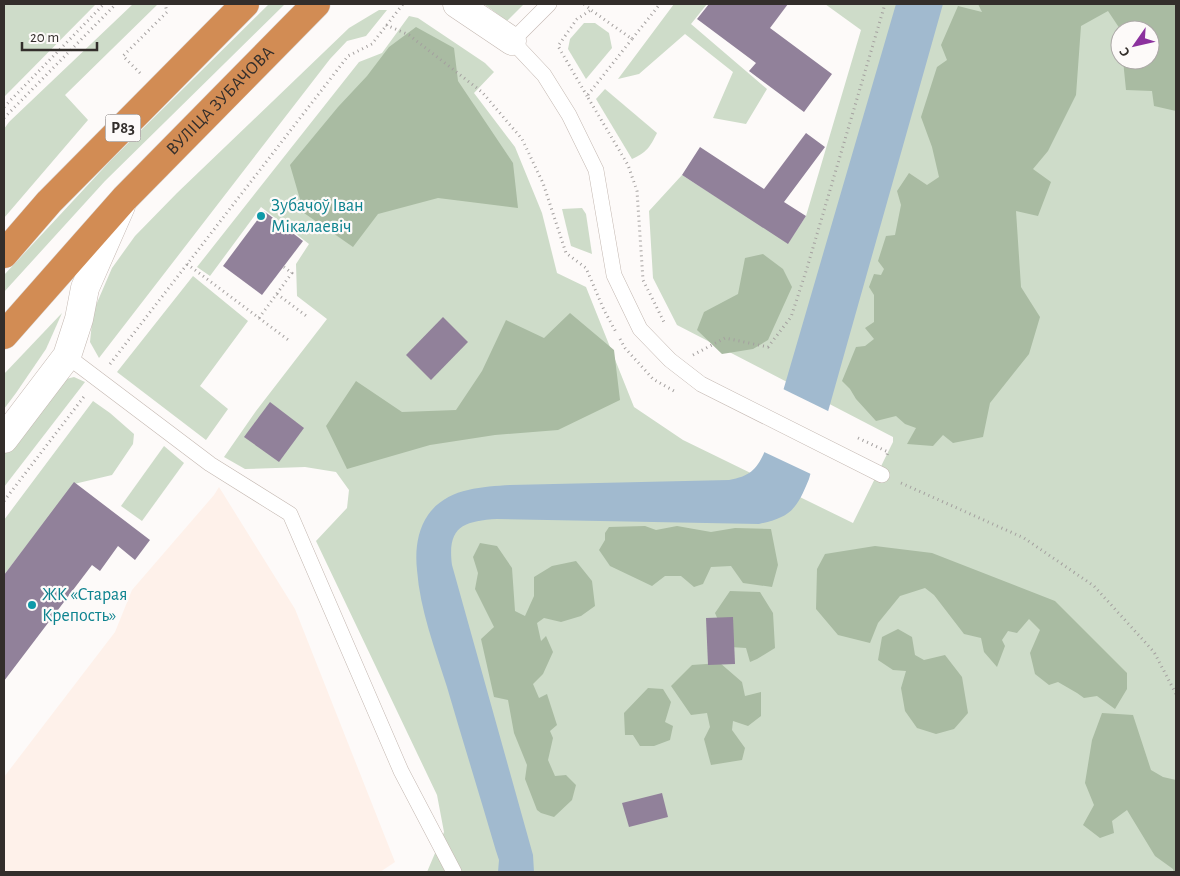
<svg xmlns="http://www.w3.org/2000/svg" width="1180" height="876" font-family="'Alegreya Sans',sans-serif">
	<rect width="100%" height="100%" fill="#fdfaf9"/>
	<!-- built -->
	<polygon fill="#fef1ea" points="219,487 295,609 395,862 380,872 4,872 4,777 115,632 132,590 214,495"/>
	<!-- green -->
	<g fill="#cedcc9" fill-rule="evenodd">
		<polygon points="4,4 96,4 4,97"/>
		<polygon points="133,4 158,4 65,95 88,120 4,218 4,129 9,122"/>
		<polygon points="269,4 285,4 105,181 4,292 4,275 112,159"/>
		<polygon points="484,4 524,4 507,21"/>
		<polygon points="674,4 707,4 691,24 767,89 746,124 713,118 733,72 685,34 639,74 618,79"/>
		<path d="M 825,4 L 1176,4 L 1176,872 L 427,872 L 444,832 L 437,795 L 316,541 L 347,508 L 349,490 L 336,472 L 305,467 L 245,469 L 224,457 L 256,411 L 327,319 L 297,296 L 296,264 L 309,244 L 261,207 L 210,276 L 197,267 L 359,62 L 382,53 L 409,16 L 418,18 L 485,63 L 494,72 L 474,93 L 515,147 L 542,213 L 557,273 L 586,287 L 634,407 L 683,440 L 853,523 L 893,442 L 893,437 L 677,325 L 653,278 L 649,211 L 682,175 L 788,243 L 806,216 L 861,30 ZM 1120,30 L 1150,30 L 1150,60 L 1120,60 Z"/>
		<polygon points="379,10 387,10 366,36 347,41 330,59 99,358 90,342 93,312 112,268 135,236 177,193 349,28"/>
		<polygon points="584,23 595,23 609,33 612,48 586,79 568,49 570,39"/>
		<path d="M 605,89 L 657,133 C 650,147 647,152 632,159 L 596,99 Z"/>
		<polygon points="582,208 586,214 592,254 571,246 562,209"/>
		<polygon points="193,276 248,321 200,386 228,409 206,440 117,372"/>
		<polygon points="62,313 46,349 16,393 4,409 4,374"/>
		<polygon points="74,377 85,382 4,487 4,453 58,381"/>
		<polygon points="93,401 110,413 134,434 133,444 112,475 74,484 4,575 4,520"/>
		<polygon points="164,446 184,463 142,521 121,506"/>
	</g>
	<!-- forest -->
	<g fill="#a9bba2">
		<polygon points="978,4 1176,4 1176,111 1154,106 1152,91 1126,90 1123,60 1150,60 1150,30 1120,30 1120,31 1120,29 1108,11 1081,26 1076,95 1048,151 1033,169 1051,182 1038,216 1016,211 1021,287 1040,317 1029,354 990,403 983,437 953,443 943,435 933,446 907,444 916,428 905,424 896,416 876,421 856,399 850,389 842,381 856,347 865,346 874,339 865,328 874,322 874,295 869,287 874,274 881,275 884,269 878,261 886,236 895,235 901,205 897,191 909,173 927,185 939,177 932,147 921,117 937,67 947,60 941,45 958,6 982,12"/>
		<polygon points="416,27 454,48 458,81 513,163 518,208 438,198 378,214 353,247 304,213 290,165 338,107 367,76 389,47"/>
		<polygon points="763,254 783,269 792,287 768,340 753,349 722,354 697,330 704,312 738,294 745,258"/>
		<polygon points="570,313 614,350 620,400 558,430 495,435 430,445 347,469 326,426 356,381 402,412 456,410 482,371 506,320 544,338"/>
		<polygon points="645,526 656,530 677,526 711,532 735,528 771,529 778,565 772,587 743,583 731,566 711,567 703,584 694,587 681,576 665,576 652,586 610,566 599,550 605,540 605,533 609,527"/>
		<polygon points="480,543 497,546 512,568 515,611 525,616 534,596 534,577 552,566 576,561 592,581 595,606 581,616 561,622 544,618 537,623 541,641 546,636 553,652 543,674 533,684 539,698 547,694 557,725 550,731 553,738 548,760 555,776 566,775 576,785 572,800 554,817 541,813 537,810 525,779 527,765 514,733 508,700 494,697 481,639 494,627 475,589 478,573 473,557"/>
		<polygon points="875,546 932,553 1055,601 1127,673 1127,689 1115,709 1097,696 1084,698 1077,693 1058,682 1049,685 1035,674 1030,653 1040,630 1029,619 1017,633 1008,631 1002,640 1005,646 997,667 984,652 981,638 964,634 934,595 925,588 900,596 878,623 870,643 838,635 816,609 817,569 825,554"/>
		<polygon points="730,591 760,592 773,613 775,648 757,659 750,662 746,648 730,647 715,613"/>
		<polygon points="898,629 912,637 915,655 924,660 945,655 962,677 968,713 954,729 936,734 917,728 905,711 901,688 906,671 893,670 878,660 882,637"/>
		<polygon points="720,663 742,682 745,696 761,692 761,716 748,726 733,721 732,730 745,748 742,760 711,765 704,739 710,727 707,713 691,715 671,686 692,665"/>
		<polygon points="648,688 663,689 671,702 665,722 673,726 670,740 654,746 640,746 633,735 625,735 624,713"/>
		<polygon points="1102,713 1133,715 1151,770 1163,777 1176,780 1176,872 1174,872 1173,869 1155,856 1127,810 1112,821 1114,833 1100,838 1083,825 1094,805 1085,783 1092,740"/>
	</g>
	<!-- water -->
	<path fill="#a1bacf" d="M 896,4 L 943,4 L 809,479 C 797,508 792,517 759,524 L 497,519 C 463,521 447,527 452,565 L 533,855 L 534,872 L 498,872 L 499,860 L 496,851 C 480,796 463,742 447,687 C 435,649 420,610 417,570 C 415,551 417,531 428,515 C 447,488 481,487 510,485 L 729,480 C 752,476 758,468 767,446 Z"/>
	<!-- pier -->
	<polygon fill="#fdfaf9" points="781,388 830,412 813,475 762,451"/>
	<!-- building -->
	<g fill="#91819a">
		<polygon points="709,4 788,4 770,28 832,74 804,112 749,71 756,63 697,19"/>
		<polygon points="806,133 825,147 784,202 806,216 788,244 682,175 700,147 764,189"/>
		<polygon points="264,211 303,241 262,295 223,266"/>
		<polygon points="443,317 468,342 431,380 406,355"/>
		<polygon points="270,402 304,428 279,462 244,437"/>
		<polygon points="74,482 150,540 135,560 118,546 100,571 92,565 4,681 4,575"/>
		<polygon points="733,617 735,664 708,665 706,618"/>
		<polygon points="662,793 668,817 629,827 622,803"/>
	</g>
	<g fill="none" stroke-linecap="round" stroke-linejoin="round">
		<!-- service casing -->
		<g stroke="#c3b7b0" stroke-width="16">
			<g id="service">
				<polyline points="549,4 512,41 544,75 569,115 596,170 614,275 640,329 670,360 701,384 882,475"/>
				<polyline points="67,356 210,464 290,514 401,771 454,872"/>
			</g>
		</g>
		<!-- minor casing -->
		<g stroke="#c3b7b0" stroke-width="29">
			<g id="minor">
				<polyline points="457,4 512,41"/>
				<polyline points="4,439 67,356 79,319 85,288 121,206"/>
			</g>
		</g>
		<!-- trunk casing -->
		<g stroke="#d6d5d5" stroke-width="29">
			<g id="trunk">
				<polyline points="4,254 49,202 245,4"/>
				<path id="s1" d="M 4,335 L 125,198 L 316,4"/>
			</g>
		</g>
		<!-- path -->
		<g stroke="#a4a09f" stroke-width="3" stroke-dasharray="1 4" stroke-linecap="butt">
			<polyline points="584,4 591,10 632,39 660,4"/>
			<polyline points="386,25 409,35 482,92 522,139 543,183 566,253 586,268 604,310 617,334"/>
			<polyline points="632,39 587,96 628,165 637,191 643,280 664,322"/>
			<polyline points="140,73 123,56 167,12 165,4"/>
			<polyline points="587,96 558,46 577,19 591,10"/>
			<polyline points="4,107 104,4"/>
			<polyline points="4,118 116,4"/>
			<polyline points="187,264 291,342"/>
			<polyline points="277,294 309,318"/>
			<polyline points="259,318 292,273 284,267"/>
			<polyline points="620,339 625,348 653,379 674,391"/>
			<polyline points="693,355 725,338 768,347 791,317 807,268 885,4"/>
			<polyline points="110,364 348,56 372,44 403,4"/>
			<polyline points="858,438 888,452 887,455"/>
			<polyline points="901,483 1024,538 1094,586 1154,652 1176,694"/>
			<polyline points="4,501 86,394"/>
		</g>
		<!-- service -->
		<use href="#service" stroke="#fff" stroke-width="15"/>
		<!-- minor -->
		<use href="#minor" stroke="#fff" stroke-width="28"/>
		<!-- trunk -->
		<use href="#trunk" stroke="#d28c54" stroke-width="28"/>
	</g>
	<!-- markers -->
	<g fill="#0f9aa8" stroke="#fdfaf9" stroke-width="2">
		<circle cx="261" cy="216" r="5"/>
		<circle cx="32" cy="605" r="5"/>
	</g>
	<g text-anchor="middle" dominant-baseline="central" stroke-width="4.5" stroke-linejoin="round" paint-order="stroke">
		<!-- shield labels -->
		<rect fill="#fdfaf9" stroke="#706b69" stroke-width="1" x="105.5" y="114.5" width="35" height="27" rx="4"/>
		<g font-size="16" font-weight="bold" fill="#332e2b">
			<text x="123" y="128">Р83</text>
		</g>
		<!-- street labels -->
		<g font-size="18" fill="#332e2b" stroke="#fdfaf9">
			<text stroke="none"><textPath href="#s1" startOffset="319">ВУЛІЦА ЗУБАЧОВА</textPath></text>
		</g>
		<!-- culture labels -->
		<g font-size="18" fill="#0d838f" stroke="#fdfaf9" text-anchor="start">
			<text x="271" y="206">Зубачоў Іван<tspan x="271" dy="21">Мікалаевіч</tspan></text>
			<text x="42" y="595">ЖК «Старая<tspan x="42" dy="21">Крепость»</tspan></text>
		</g>
	</g>
	<!-- border -->
	<rect width="1180" height="876" fill="none" stroke="#332e2b" stroke-width="10"/>
	<!-- north arrow -->
	<g transform="translate(1135 45) rotate(236)"><circle r="24" fill="#fdfaf9" stroke="#aca8a7"/>
	<path d="M0-4L9 19L0 12L-9 19Z" fill="#8c329e"/>
	<text y="-8" font-size="14" font-weight="bold" text-anchor="middle" fill="#332e2b">С</text>
	</g>
	<!-- scale -->
	<path d="M22 42v8h75v-8" fill="none" stroke="#332e2b" stroke-width="2.5"/>
	<text x="30" y="42" font-size="15" fill="#332e2b" stroke="#fdfaf9" stroke-width="4" paint-order="stroke">20 m</text>
</svg>
